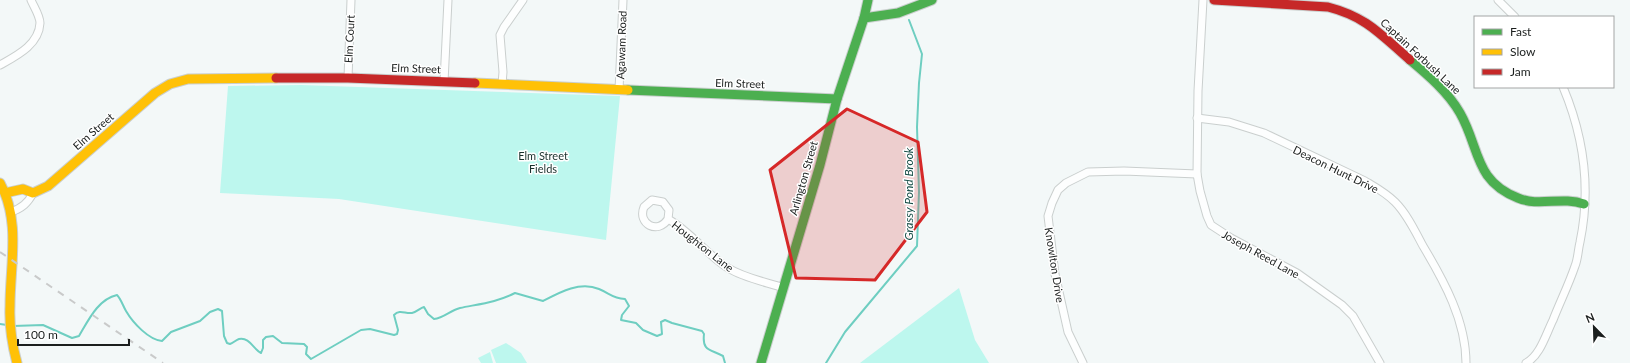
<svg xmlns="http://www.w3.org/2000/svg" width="1630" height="363" font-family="Lato,sans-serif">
	<rect width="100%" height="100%" fill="#f3f8f8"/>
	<!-- green -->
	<g fill="#bdf7ee">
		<polygon points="301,85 620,96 606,240 339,199 220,193 228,86"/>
		<polygon points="959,288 975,340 989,363 860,363"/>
		<polygon points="506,343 521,353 527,363 496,363 491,350"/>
		<polygon points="490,352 493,363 481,363 478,358"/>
	</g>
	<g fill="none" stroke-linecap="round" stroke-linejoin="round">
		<!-- stream -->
		<g stroke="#6ecec1" stroke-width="2">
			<polyline points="0,324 7,325"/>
			<path d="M 13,326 L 43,325 L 72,338 L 79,336 C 88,321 98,299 117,295 C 121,299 123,306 126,311 C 133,323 149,340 162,341 L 171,332 L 200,321 L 210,312 L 218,309 L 222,311 L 224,336 L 227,343 L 230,344 C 233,343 236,340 239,339 C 250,337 253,349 261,353 L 263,348 L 263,340 L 266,337 L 273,336 L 282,343 L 304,344 L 307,347 L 306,354 L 311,359 L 361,330 L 370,329 L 394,335 L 397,334 L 398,330 L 394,315 C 400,309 405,314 412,313 C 417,312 420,308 424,307 L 428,314 L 434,319 C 444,318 451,310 460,308 C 479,304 498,302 515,293 L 543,301 C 560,292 580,281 599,289 C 611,294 612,298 625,299 L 629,306 L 622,315 L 621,320 L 636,323 L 643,330 L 657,336 L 662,334 L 661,322 L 665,320 L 672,323 L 702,331 L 704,334 C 702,351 710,349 723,356 L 725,363"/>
			<polyline points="826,363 845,332 917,246 919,192 917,127 919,83 922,54 909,20"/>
		</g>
		<!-- street casing -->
		<g stroke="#cacfce" stroke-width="9">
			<g id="street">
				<polyline points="1203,0 1198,91 1197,174 1200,191 1207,216 1211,225 1231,238 1297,273 1342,305 1353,316 1380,363"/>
				<polyline points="1498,0 1515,17"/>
				<path d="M 0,65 C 16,56 39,45 40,23 C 40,16 34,7 31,0"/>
				<polyline points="348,78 351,0"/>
				<polyline points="444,82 448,0"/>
				<polyline points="502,84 503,72 500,35 504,27 523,0"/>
				<polyline points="619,90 623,0"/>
				<path d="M 1197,118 L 1229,122 L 1264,133 L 1365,181 C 1375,187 1386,193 1395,202 C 1407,214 1415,231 1423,246 C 1444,281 1466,321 1466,363"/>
				<path d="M 11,212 C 22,208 28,203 33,193"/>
				<path d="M 668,219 C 658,235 637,224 644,207 L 652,200 L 663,202 L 669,210 L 668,219 C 691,232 706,254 728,268 C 744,278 766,282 784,288"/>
				<polyline points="1083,363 1068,332 1055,274 1048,216 1052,203 1058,190 1066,183 1088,172 1124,171 1197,174"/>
				<path d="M 1526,363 C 1540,356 1546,334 1553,320 C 1560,302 1569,284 1575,266 C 1578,259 1578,250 1580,242 C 1591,189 1584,137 1563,87"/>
			</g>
		</g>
		<!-- fast casing -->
		<g stroke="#cacfce" stroke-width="11">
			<g id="fast">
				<polyline points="864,18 898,13 932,0"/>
				<path d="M 1410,60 C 1428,75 1448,92 1460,113 C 1480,148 1474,181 1518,198 C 1539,207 1562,196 1584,204"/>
				<polyline points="628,90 837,99"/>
				<polyline points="761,363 820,165 837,99 864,18 868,0"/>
			</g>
		</g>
		<!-- slow casing -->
		<g stroke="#cacfce" stroke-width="11">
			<g id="slow">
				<polyline points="475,83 628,90"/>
				<path d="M 0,183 C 21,221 10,265 10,306 C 9,326 12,344 17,363"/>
				<polyline points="5,193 23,189 33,193 48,186 155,93 170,84 188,79 276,78"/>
			</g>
		</g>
		<!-- jam casing -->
		<g stroke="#cacfce" stroke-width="11">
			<g id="jam">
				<path d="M 1214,0 L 1328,7 C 1367,17 1381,35 1410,60"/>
				<polyline points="276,78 348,78 475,83"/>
			</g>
		</g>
		<!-- street -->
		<use href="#street" stroke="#fdfefe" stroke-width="7"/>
		<!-- fast -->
		<use href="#fast" stroke="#4caf50" stroke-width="9"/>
		<!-- slow -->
		<use href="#slow" stroke="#ffc107" stroke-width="9"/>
		<!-- jam -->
		<use href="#jam" stroke="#c62828" stroke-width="9"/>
		<!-- rail -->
		<polyline stroke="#c9caca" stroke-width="2" stroke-dasharray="7 7" stroke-linecap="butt" points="0,252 163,363"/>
	</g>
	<!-- marked area -->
	<path fill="#d62828" fill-opacity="0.2" stroke="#d62828" stroke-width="3" stroke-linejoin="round" d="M 847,109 L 918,142 L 927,212 L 875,280 L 796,278 L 770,170 Z"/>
	<g text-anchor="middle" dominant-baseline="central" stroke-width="3" stroke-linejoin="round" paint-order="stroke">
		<!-- street labels -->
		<g font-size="11" fill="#1b1f1e" stroke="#fff">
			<text transform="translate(349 39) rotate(-87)">Elm Court</text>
			<text transform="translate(621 45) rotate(-88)">Agawam Road</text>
			<text transform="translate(1421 56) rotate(43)">Captain Forbush Lane</text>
			<text transform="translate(416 68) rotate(2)">Elm Street</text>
			<text transform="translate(740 83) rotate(2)">Elm Street</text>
			<text transform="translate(93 131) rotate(-41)">Elm Street</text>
			<text transform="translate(1336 169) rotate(26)">Deacon Hunt Drive</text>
			<text transform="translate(803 178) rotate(-74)">Arlington Street</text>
			<text transform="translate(703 246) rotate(38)">Houghton Lane</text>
			<text transform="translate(1261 254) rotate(29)">Joseph Reed Lane</text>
			<text transform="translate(1055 265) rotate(81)">Knowlton Drive</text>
		</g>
		<!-- park labels -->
		<g font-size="11" fill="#1a302c" stroke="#fff">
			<text x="543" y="155">Elm Street<tspan x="543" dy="13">Fields</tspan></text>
		</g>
		<!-- water labels -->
		<g font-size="12" font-style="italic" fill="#174e47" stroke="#fff">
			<text transform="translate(908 194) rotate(-90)">Grassy Pond Brook</text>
		</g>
	</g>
	<!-- legend -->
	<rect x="1474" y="16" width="140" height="72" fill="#ffffff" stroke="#a4a5a5"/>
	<rect x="1482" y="29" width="20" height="6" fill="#4caf50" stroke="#a4a5a5"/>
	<text x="1510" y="36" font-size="12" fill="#1b1f1e">Fast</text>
	<rect x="1482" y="49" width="20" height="6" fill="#ffc107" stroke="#a4a5a5"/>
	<text x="1510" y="56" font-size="12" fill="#1b1f1e">Slow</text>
	<rect x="1482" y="69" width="20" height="6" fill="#c62828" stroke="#a4a5a5"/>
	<text x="1510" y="76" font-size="12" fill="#1b1f1e">Jam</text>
	<!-- north arrow -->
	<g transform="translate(1594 327) rotate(337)" stroke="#ffffff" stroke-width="3" paint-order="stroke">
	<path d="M0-3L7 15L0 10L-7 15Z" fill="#1b1f1e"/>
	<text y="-6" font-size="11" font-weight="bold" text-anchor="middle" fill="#1b1f1e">N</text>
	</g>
	<!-- scale -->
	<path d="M18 339v6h111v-6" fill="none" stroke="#1b1f1e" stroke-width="2"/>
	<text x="24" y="339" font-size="12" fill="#1b1f1e" stroke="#ffffff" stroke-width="3" paint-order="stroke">100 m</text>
</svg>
